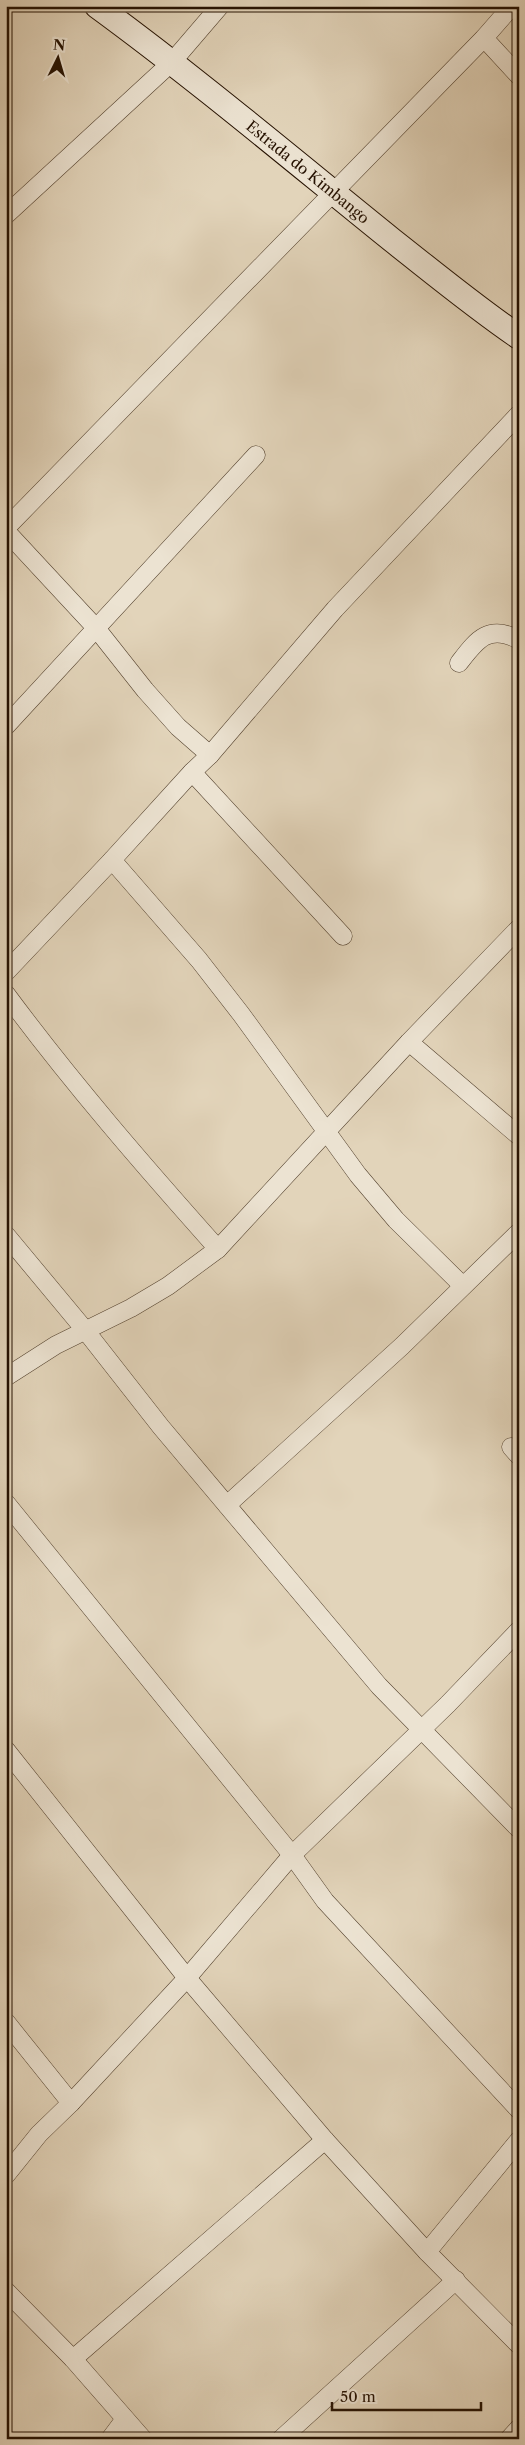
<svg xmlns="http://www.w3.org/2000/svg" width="525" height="2445" font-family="'Libre Caslon Text',serif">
	<rect width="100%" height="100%" fill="#e2d4ba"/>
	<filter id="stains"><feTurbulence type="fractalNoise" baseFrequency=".004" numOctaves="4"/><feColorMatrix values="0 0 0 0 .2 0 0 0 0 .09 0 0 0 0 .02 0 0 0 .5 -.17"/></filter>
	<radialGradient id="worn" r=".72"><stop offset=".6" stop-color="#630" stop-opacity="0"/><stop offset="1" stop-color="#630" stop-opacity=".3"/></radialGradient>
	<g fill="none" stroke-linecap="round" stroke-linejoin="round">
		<!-- street casing -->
		<g stroke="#54422f" stroke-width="19">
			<g id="street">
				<polyline points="484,38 519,76"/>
				<polyline points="6,215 172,62 220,6"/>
				<polyline points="6,528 484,38 512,6"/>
				<polyline points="6,531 96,628 145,690 178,727 210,755"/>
				<path d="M 459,663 C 476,641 488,623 519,640"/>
				<polyline points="6,726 256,455"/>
				<polyline points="192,772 343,936"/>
				<polyline points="112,860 199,960 241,1014 358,1175 396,1220 463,1286"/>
				<polyline points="6,972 112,860 192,772 210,755 335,609 519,414"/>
				<path d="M 6,994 C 72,1083 144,1166 218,1249"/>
				<polyline points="409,1042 519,1136"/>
				<polyline points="6,1235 85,1330 161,1427 379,1686 519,1829"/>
				<polyline points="6,1377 56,1345 131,1308 168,1286 218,1249 409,1042 519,928"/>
				<polyline points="511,1447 519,1456"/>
				<polyline points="6,1503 292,1855 325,1901 519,2110"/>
				<polyline points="227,1505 402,1346 519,1232"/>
				<polyline points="6,1750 187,1978 325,2140 427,2252 519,2345"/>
				<polyline points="6,2022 71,2103"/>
				<polyline points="6,2175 39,2134 71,2103 187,1978 292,1855 448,1704 519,1630"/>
				<polyline points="427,2252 519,2140"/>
				<polyline points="6,2291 73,2359 143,2439"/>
				<polyline points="73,2359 325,2140"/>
				<polyline points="110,2439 125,2419"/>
				<polyline points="281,2439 456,2280"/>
				<polyline points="509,2439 519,2428"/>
			</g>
		</g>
		<!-- secondary casing -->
		<g stroke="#251101" stroke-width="26">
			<path id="secondary" d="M 97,6 C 198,80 294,161 392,240 C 434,273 475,307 519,337"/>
		</g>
		<!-- street -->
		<use href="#street" stroke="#ece3d2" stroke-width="18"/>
		<!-- secondary -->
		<use href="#secondary" stroke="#ece3d2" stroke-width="24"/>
	</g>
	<g text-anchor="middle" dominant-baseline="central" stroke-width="4.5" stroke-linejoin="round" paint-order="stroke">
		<!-- street labels -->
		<g font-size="15" fill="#251101" stroke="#ece3d2">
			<text transform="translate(308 172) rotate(39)">Estrada do Kimbango</text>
		</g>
	</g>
	<!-- margin -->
	<rect width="525" height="2445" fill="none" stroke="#e2d4ba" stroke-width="25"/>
	<rect x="8" y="8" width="510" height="2430" fill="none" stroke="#251101" stroke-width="2.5"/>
	<rect x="12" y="12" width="500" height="2420" fill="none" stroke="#251101"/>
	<!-- north arrow -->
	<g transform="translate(58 58) rotate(5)" stroke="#ece3d2" stroke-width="4" paint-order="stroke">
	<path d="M0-4L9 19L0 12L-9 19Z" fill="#251101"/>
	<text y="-8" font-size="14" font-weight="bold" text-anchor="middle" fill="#251101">N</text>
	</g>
	<!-- scale -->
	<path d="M332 2402v8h149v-8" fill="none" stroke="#251101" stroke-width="2.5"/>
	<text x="340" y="2402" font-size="15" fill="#251101" stroke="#ece3d2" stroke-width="4" paint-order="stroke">50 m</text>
	<rect width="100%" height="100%" filter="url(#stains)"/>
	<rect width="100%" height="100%" fill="url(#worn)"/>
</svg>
